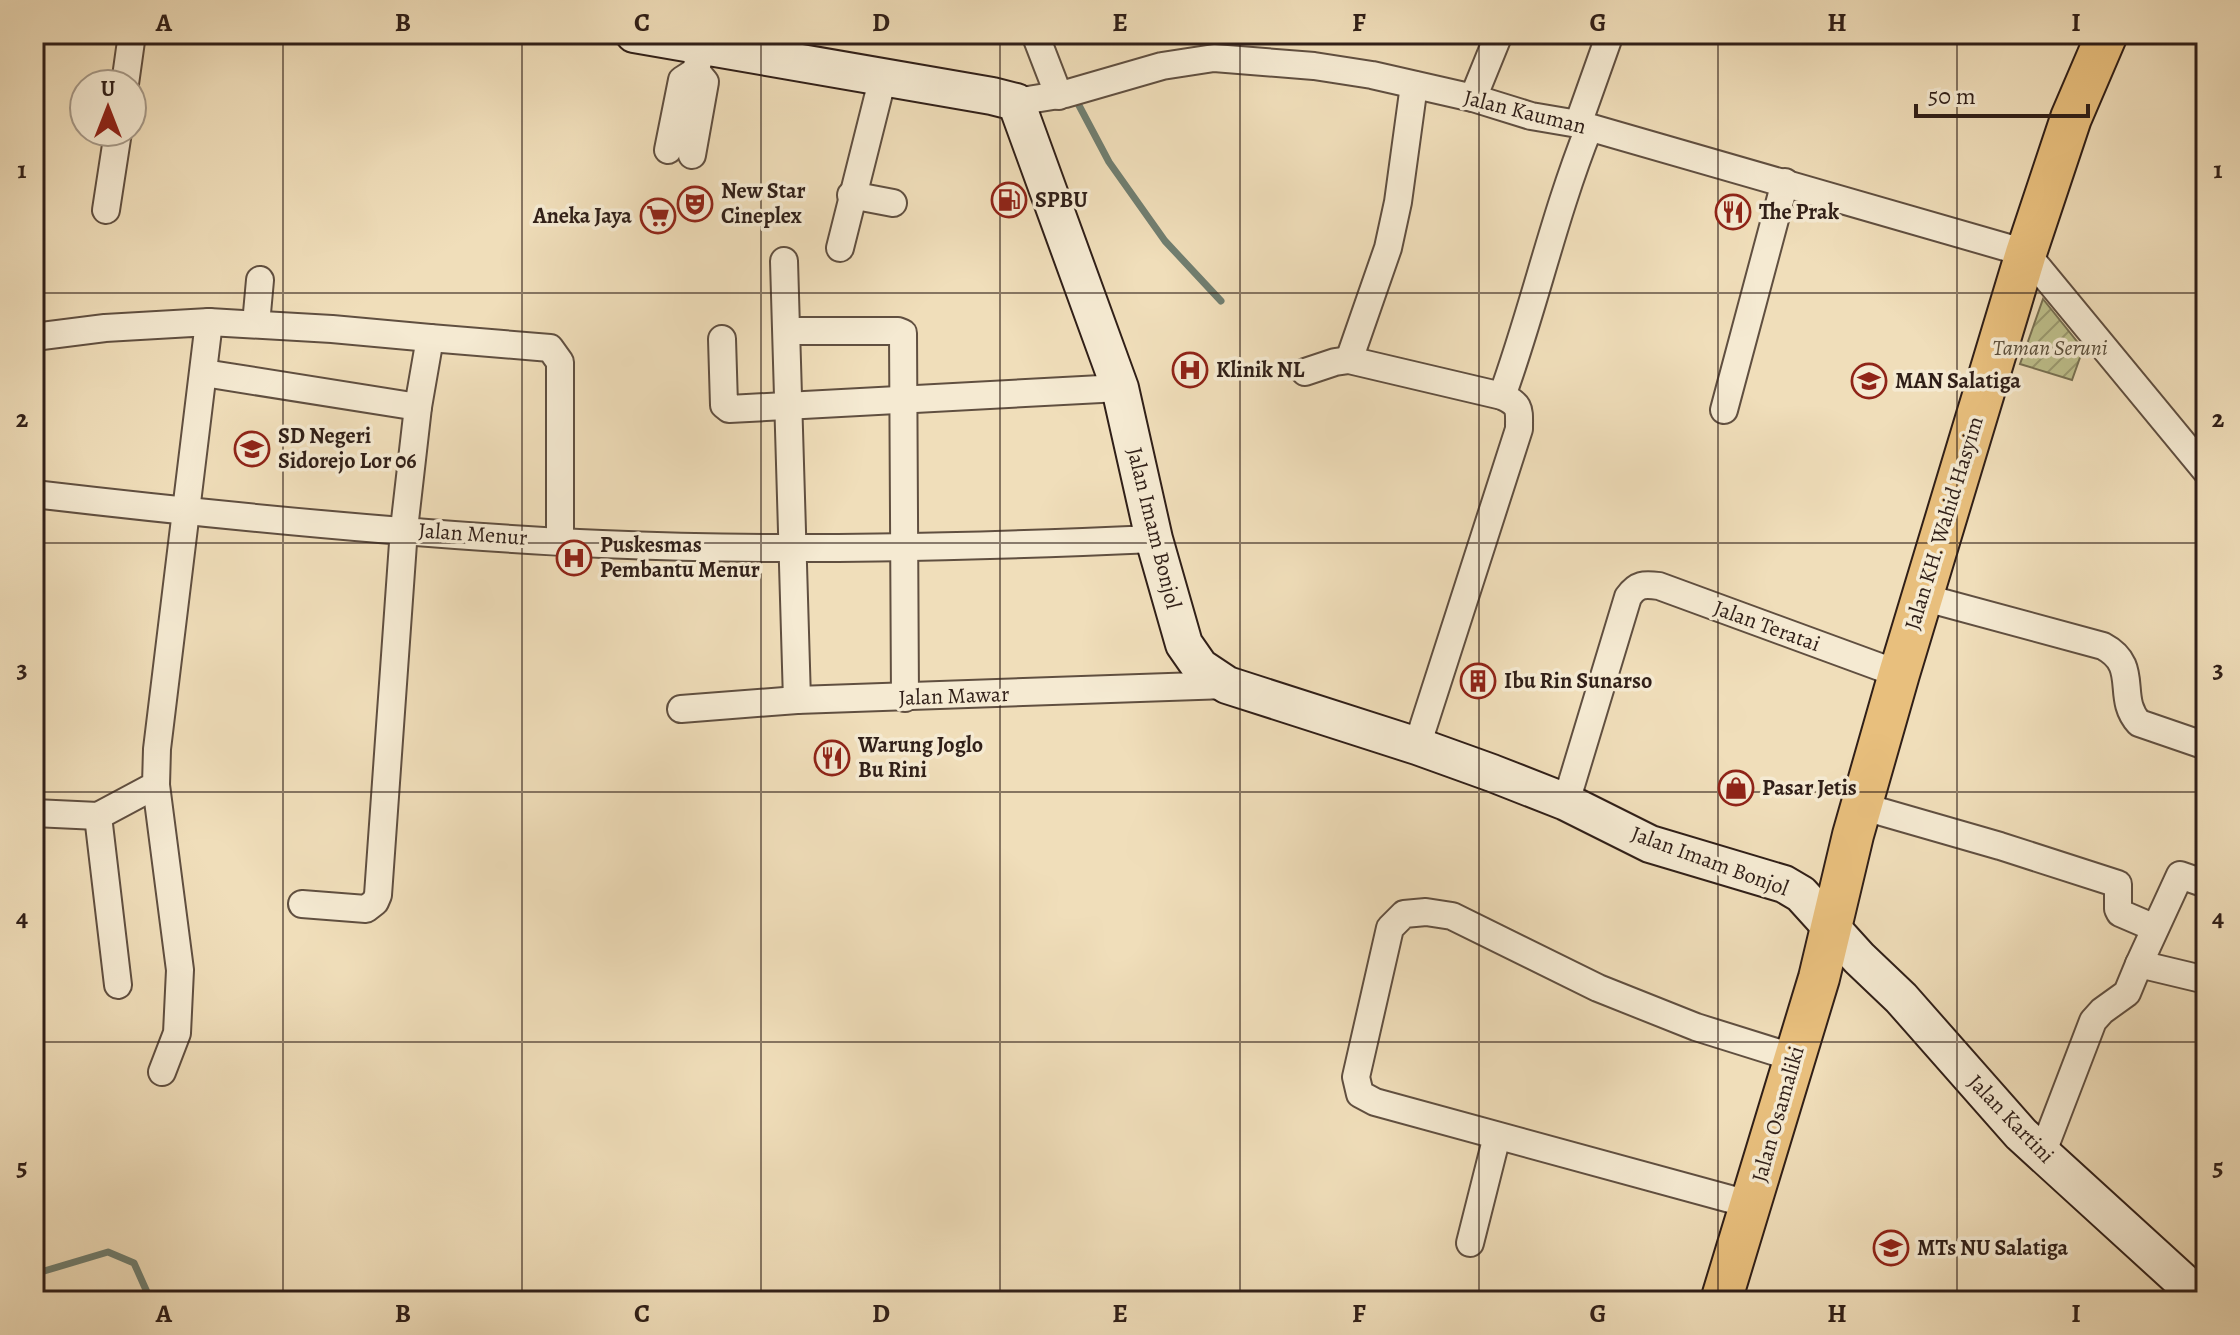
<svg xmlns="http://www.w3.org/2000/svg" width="2240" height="1335" font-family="Alegreya,serif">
	<defs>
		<pattern id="garden-furrows" width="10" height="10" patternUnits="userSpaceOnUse" patternTransform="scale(2)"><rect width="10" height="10" fill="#bec08c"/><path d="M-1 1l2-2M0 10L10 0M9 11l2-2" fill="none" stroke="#9b9b71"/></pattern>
	</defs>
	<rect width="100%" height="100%" fill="#f0deba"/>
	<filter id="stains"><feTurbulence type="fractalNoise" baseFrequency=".0025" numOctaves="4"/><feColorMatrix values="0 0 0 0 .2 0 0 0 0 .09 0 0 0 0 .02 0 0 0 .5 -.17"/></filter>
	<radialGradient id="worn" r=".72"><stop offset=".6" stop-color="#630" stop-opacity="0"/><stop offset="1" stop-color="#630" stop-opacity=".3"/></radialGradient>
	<!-- garden -->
	<polygon fill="url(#garden-furrows)" stroke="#777052" stroke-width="2" points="2043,299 2083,349 2072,380 2020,364"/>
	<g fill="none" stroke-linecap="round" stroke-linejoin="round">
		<!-- stream -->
		<g stroke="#707e70" stroke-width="7">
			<polyline points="1074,96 1109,162 1165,241 1221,301"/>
			<polyline points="34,1274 108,1252 134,1263 151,1301"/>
		</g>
		<!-- street casing -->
		<g stroke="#604f40" stroke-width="30">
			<g id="street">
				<polyline points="1035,34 1059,96"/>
				<polyline points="125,84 132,34"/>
				<polyline points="1473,98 1499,34"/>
				<polyline points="1016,102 1065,94 1162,66 1214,58 1314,66 1372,75 1473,98 1531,116 1578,124 2026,253 2206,471"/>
				<polyline points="1578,124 1610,34"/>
				<polyline points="668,150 682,80 696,71 701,46"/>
				<polyline points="692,155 705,82 696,71"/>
				<polyline points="851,195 893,203"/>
				<polyline points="106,210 118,132"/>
				<polyline points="840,248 883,77"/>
				<polyline points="784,261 797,700"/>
				<polyline points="209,322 332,329 430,338"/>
				<polyline points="256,324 260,280"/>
				<polyline points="787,331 898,331 903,333 905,698"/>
				<polyline points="34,337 105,328 209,322 157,749 156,785 98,816 118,985"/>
				<polyline points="722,339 724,405 729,409 1120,388"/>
				<polyline points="1349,360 1388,248 1398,202 1414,85"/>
				<path d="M 1305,372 L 1335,362 L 1349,360 L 1502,396 C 1521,405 1519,409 1519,429 L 1417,746"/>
				<polyline points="204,373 418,407"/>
				<path d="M 1502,396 C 1534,308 1554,215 1589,128"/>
				<polyline points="1724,410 1785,182"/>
				<path d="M 34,494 C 222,516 412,535 602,544 C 785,552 970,547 1154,539"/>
				<path d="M 1922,597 L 2103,646 C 2141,666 2115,697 2139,723 L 2206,746"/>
				<polyline points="681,709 797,700 1227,685"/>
				<polyline points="156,785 180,970 177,1033 162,1072"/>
				<path d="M 1566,802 L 1628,597 C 1637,584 1644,584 1659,586 L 1899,674"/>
				<polyline points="1861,806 2000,846 2118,884 2118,909 2120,913 2155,928"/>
				<polyline points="34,813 98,816"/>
				<polyline points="2206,884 2180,875 2139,964 2206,980"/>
				<polyline points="302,904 366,909 375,902 378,895 404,529 418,407 430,338 550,348 560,362 560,541"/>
				<polyline points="2042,1154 2093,1021 2102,1011 2127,993 2139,964"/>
				<polyline points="1752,1205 1375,1102 1360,1094 1356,1077 1390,928 1404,914 1426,912 1452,916 1598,988 1696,1027 1795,1058"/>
				<polyline points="1470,1243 1497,1136"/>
			</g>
		</g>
		<!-- secondary casing -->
		<g stroke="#301f18" stroke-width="40">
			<polyline id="secondary" points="634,34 992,96 1016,102 1120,388 1154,539 1184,644 1200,667 1227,685 1417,746 1492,773 1566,802 1650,844 1784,884 1801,894 1859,958 1901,998 2021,1134 2204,1301"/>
		</g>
		<!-- primary casing -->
		<g stroke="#301f18" stroke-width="44">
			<polyline id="primary" points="1721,1301 1819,978 1853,835 1899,674 2026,253 2071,118 2107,34"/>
		</g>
		<!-- street -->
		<use href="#street" stroke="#f5ead2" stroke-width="26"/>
		<!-- secondary -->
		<use href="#secondary" stroke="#f5ead2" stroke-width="36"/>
		<!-- primary -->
		<use href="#primary" stroke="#e8bf7d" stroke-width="40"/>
	</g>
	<!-- grid -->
	<path fill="none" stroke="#301f18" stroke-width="2" stroke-opacity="0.55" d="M 283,34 L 283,1301M 522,34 L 522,1301M 761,34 L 761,1301M 1000,34 L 1000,1301M 1240,34 L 1240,1301M 1479,34 L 1479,1301M 1718,34 L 1718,1301M 1957,34 L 1957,1301M 34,293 L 2206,293M 34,543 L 2206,543M 34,792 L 2206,792M 34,1042 L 2206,1042"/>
	<!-- icons -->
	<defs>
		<g id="fuel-ring" transform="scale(1.8)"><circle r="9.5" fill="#f5ead2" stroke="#8f2418" stroke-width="1.5"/><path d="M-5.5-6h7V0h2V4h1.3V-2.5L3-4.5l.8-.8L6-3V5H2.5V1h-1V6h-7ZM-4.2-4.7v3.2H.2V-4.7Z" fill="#8f2418"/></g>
		<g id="theatre-ring" transform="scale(1.8)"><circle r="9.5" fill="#f5ead2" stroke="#8f2418" stroke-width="1.5"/><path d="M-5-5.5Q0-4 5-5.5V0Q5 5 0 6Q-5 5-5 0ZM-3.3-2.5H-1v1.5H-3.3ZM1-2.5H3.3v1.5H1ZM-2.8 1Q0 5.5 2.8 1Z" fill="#8f2418"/></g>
		<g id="restaurant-ring" transform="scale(1.8)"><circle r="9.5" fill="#f5ead2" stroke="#8f2418" stroke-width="1.5"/><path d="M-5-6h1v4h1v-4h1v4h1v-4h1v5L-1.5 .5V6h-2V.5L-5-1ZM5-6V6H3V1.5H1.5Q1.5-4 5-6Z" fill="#8f2418"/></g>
		<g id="supermarket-ring" transform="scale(1.8)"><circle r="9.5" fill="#f5ead2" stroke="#8f2418" stroke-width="1.5"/><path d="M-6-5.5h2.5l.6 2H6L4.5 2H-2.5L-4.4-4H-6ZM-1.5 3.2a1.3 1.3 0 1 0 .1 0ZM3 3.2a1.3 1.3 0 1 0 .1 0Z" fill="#8f2418"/></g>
		<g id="hospital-ring" transform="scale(1.8)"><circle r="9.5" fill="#f5ead2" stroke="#8f2418" stroke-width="1.5"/><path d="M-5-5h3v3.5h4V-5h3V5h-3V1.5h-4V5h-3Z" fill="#8f2418"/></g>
		<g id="school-ring" transform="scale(1.8)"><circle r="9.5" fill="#f5ead2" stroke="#8f2418" stroke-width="1.5"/><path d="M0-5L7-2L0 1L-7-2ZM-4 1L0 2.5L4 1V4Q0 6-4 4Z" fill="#8f2418"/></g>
		<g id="building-ring" transform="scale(1.8)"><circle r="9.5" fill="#f5ead2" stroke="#8f2418" stroke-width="1.5"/><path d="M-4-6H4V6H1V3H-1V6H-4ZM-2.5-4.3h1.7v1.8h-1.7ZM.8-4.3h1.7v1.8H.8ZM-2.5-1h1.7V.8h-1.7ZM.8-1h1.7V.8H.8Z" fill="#8f2418"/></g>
		<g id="shop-ring" transform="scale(1.8)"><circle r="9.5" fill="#f5ead2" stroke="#8f2418" stroke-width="1.5"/><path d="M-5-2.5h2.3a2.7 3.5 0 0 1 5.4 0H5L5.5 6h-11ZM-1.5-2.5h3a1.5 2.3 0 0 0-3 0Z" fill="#8f2418"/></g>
	</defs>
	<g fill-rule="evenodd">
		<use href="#fuel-ring" x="1009" y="200"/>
		<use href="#theatre-ring" x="695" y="204"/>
		<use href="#restaurant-ring" x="1733" y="212"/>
		<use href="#supermarket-ring" x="658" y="216"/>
		<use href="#hospital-ring" x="1190" y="370"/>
		<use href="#school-ring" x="1869" y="381"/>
		<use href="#school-ring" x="252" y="449"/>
		<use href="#hospital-ring" x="574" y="558"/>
		<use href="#building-ring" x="1478" y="681"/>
		<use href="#restaurant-ring" x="832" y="758"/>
		<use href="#shop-ring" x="1736" y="788"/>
		<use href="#school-ring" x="1891" y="1248"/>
	</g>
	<g text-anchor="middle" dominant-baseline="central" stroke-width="7" stroke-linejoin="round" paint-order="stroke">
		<!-- street labels -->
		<g font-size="22" fill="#301f18" stroke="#f5ead2">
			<text transform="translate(1525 112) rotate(14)">Jalan Kauman</text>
			<text transform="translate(1944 523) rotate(-73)">Jalan KH. Wahid Hasyim</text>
			<text transform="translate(1154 528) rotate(76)">Jalan Imam Bonjol</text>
			<text transform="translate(473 534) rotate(4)">Jalan Menur</text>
			<text transform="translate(1767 626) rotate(20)">Jalan Teratai</text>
			<text transform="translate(954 696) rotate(-2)">Jalan Mawar</text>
			<text transform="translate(1710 861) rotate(20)">Jalan Imam Bonjol</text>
			<text transform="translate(1778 1114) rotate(-74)">Jalan Osamaliki</text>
			<text transform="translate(2011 1119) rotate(46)">Jalan Kartini</text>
		</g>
		<!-- poi labels -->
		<g font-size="22" font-weight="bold" fill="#301f18" stroke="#f5ead2" text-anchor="start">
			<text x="721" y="191">New Star<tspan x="721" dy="25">Cineplex</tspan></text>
			<text x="1035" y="200">SPBU</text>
			<text x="1759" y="212">The Prak</text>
			<text x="632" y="216" text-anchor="end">Aneka Jaya</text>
			<text x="1216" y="370">Klinik NL</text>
			<text x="1895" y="381">MAN Salatiga</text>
			<text x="278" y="436">SD Negeri<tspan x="278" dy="25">Sidorejo Lor 06</tspan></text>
			<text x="600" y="545">Puskesmas<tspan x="600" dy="25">Pembantu Menur</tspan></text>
			<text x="1504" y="681">Ibu Rin Sunarso</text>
			<text x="858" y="745">Warung Joglo<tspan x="858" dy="25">Bu Rini</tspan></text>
			<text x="1762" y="788">Pasar Jetis</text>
			<text x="1917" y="1248">MTs NU Salatiga</text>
		</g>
		<!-- park labels -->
		<g font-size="22" font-style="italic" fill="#5b4f3b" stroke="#f5ead2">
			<text x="2050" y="348">Taman Seruni</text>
		</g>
	</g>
	<!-- margin -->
	<rect width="2240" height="1335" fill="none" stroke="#f0deba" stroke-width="88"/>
	<!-- north arrow -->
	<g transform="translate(108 108)"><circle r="38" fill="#f5ead2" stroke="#a69988" stroke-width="2"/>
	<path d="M0-6L14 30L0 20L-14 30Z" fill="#8f2418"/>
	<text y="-12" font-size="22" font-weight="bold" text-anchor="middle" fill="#301f18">U</text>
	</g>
	<!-- scale -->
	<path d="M1916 104v12h172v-12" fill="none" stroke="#301f18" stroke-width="4"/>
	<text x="1928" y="104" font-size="24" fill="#301f18" stroke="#f5ead2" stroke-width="6" paint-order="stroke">50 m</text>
	<rect x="44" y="44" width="2152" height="1247" fill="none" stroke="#301f18" stroke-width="3"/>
	<g font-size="26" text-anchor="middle" font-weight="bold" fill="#301f18">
		<text x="164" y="31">A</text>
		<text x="403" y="31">B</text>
		<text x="642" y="31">C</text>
		<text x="881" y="31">D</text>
		<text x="1120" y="31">E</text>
		<text x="1359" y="31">F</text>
		<text x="1598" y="31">G</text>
		<text x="1837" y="31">H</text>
		<text x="2076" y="31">I</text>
		<text x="22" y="178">1</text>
		<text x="2218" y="178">1</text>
		<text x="22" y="427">2</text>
		<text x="2218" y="427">2</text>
		<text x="22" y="677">3</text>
		<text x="2218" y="677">3</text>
		<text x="22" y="926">4</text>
		<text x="2218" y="926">4</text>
		<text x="22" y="1175">5</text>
		<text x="2218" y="1175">5</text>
		<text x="164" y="1322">A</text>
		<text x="403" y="1322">B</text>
		<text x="642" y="1322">C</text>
		<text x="881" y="1322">D</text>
		<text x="1120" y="1322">E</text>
		<text x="1359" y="1322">F</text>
		<text x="1598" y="1322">G</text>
		<text x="1837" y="1322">H</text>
		<text x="2076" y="1322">I</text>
	</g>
	<rect width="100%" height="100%" filter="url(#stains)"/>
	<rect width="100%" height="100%" fill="url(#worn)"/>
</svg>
